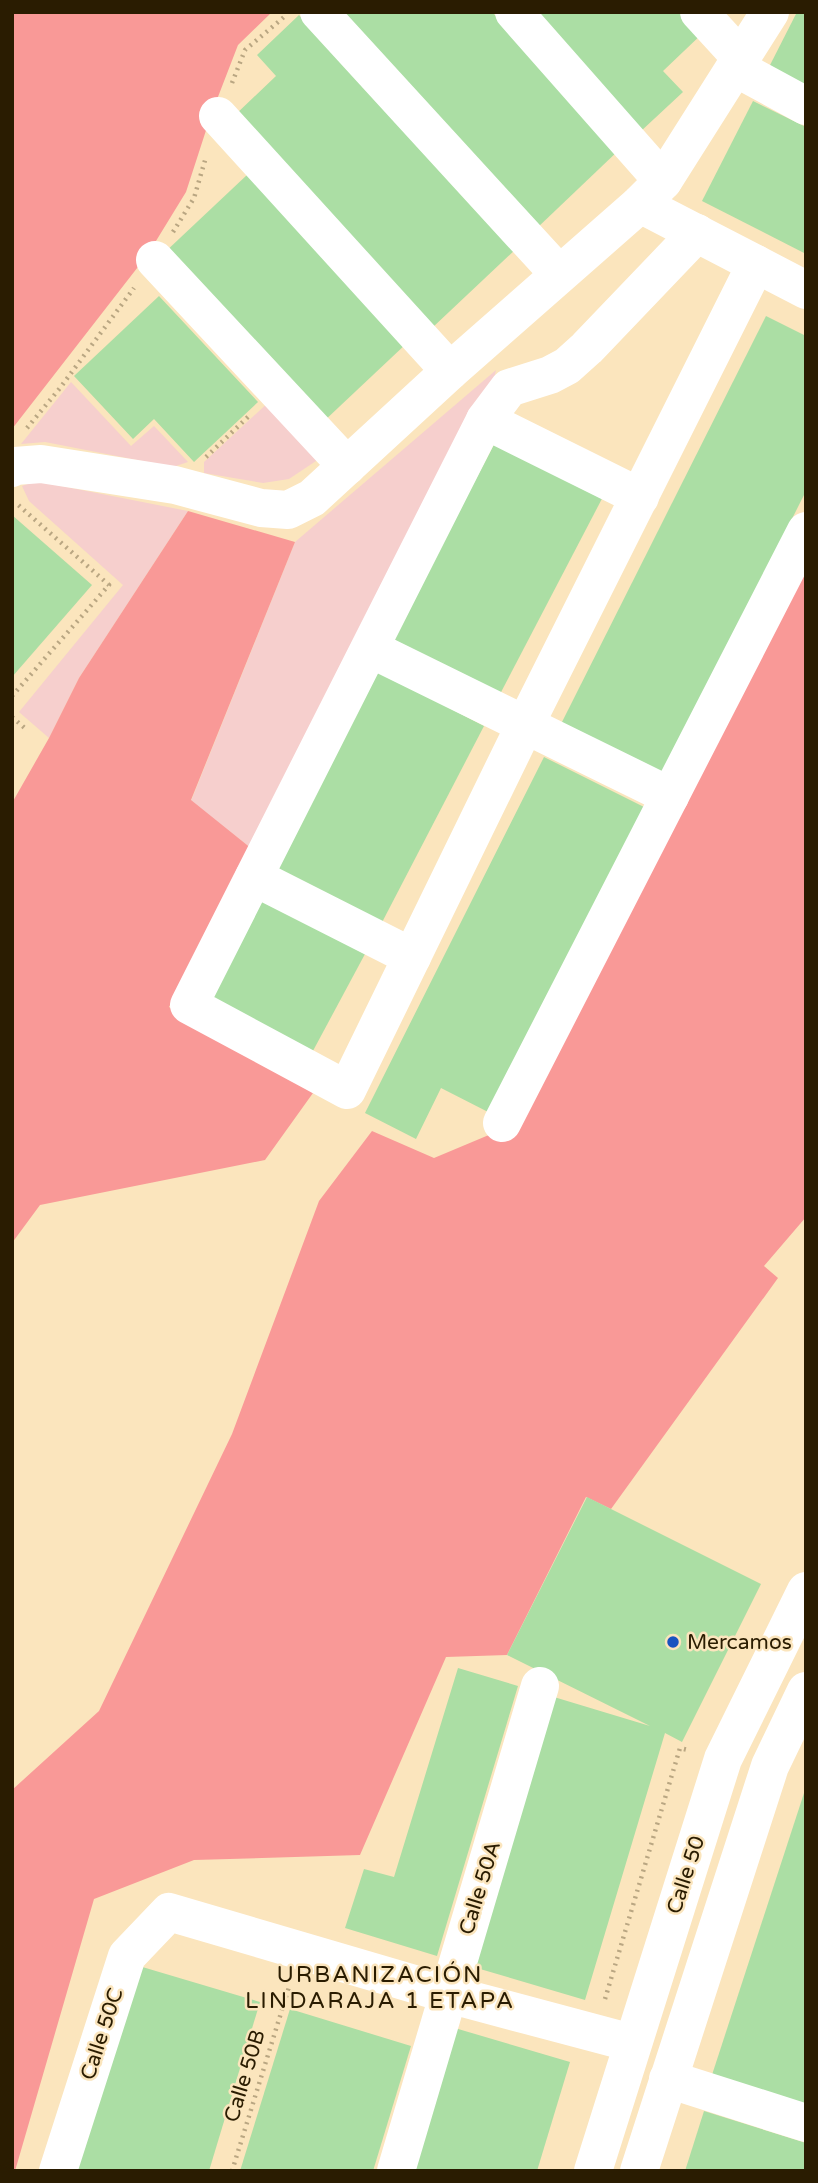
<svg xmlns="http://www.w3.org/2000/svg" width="818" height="2183" font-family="'Varela Round',sans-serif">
	<rect width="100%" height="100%" fill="#fbe5bd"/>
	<!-- green -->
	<g fill="#f6cfcd">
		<polygon points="496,370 491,392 252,849 191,801 295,542"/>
		<polygon points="71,382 131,446 154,426 188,462 173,467 45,442 21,444"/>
		<polygon points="272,399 325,455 289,479 263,483 204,473 204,462"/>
		<polygon points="36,481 188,511 79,678 49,738 19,712 123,585 29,501 22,486"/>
	</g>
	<!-- forest -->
	<g fill="#f99997">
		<polygon points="12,12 272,12 238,45 211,115 186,192 148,254 12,429"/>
		<polygon points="188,511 295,542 191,800 252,849 169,1007 313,1093 265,1160 40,1205 12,1243 12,803 49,738 79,678"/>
		<polygon points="806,558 806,1217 764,1266 778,1278 611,1509 586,1497 507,1655 446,1657 360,1855 194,1860 94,1899 15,2171 12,2171 12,1790 99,1711 232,1434 319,1201 372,1131 434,1158 496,1132"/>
	</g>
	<!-- building -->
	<g fill="#abdea4">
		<polygon points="333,12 492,12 620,149 536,229"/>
		<polygon points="528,12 688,12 705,31 663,71 683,92 640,132"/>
		<polygon points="797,12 806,12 806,91 767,71"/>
		<polygon points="299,15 517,248 432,328 234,116 276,76 257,55"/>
		<polygon points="753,101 806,127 806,254 702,201"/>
		<polygon points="248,174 407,343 322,423 163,254"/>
		<polygon points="159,296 258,402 194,462 154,419 133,439 74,376"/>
		<polygon points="766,316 806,336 806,491 663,775 561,724"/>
		<polygon points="499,435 606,491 499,696 391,641"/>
		<polygon points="12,515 92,585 12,677"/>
		<polygon points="376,670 484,726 377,932 270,876"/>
		<polygon points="544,757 646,808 492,1114 441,1088 416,1139 365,1113"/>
		<polygon points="262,900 365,954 307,1062 205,1008"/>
		<polygon points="587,1497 761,1584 682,1742 665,1733 585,2000 463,1964 544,1694 650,1726 507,1655"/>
		<polygon points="458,1668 518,1686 437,1956 345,1928 364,1869 394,1877"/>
		<polygon points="805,1790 806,1790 806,2112 710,2081"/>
		<polygon points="139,1966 260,2002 209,2171 77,2171"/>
		<polygon points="290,2009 411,2046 373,2171 240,2171"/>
		<polygon points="448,2026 570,2062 537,2171 404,2171"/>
		<polygon points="704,2111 806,2143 805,2171 685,2171"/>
	</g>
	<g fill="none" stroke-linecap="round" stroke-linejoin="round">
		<!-- path -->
		<g stroke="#b9a682" stroke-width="4.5" stroke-dasharray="2 5" stroke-linecap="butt">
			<polyline points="232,83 245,50 284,17"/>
			<polyline points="173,232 194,198 206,157"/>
			<polyline points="27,428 60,388 134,288"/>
			<polyline points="206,457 250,415"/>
			<polyline points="12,696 109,585 16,503"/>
			<polyline points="12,717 27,730"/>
			<polyline points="605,1999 680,1748 688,1750"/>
			<polyline points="232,2171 290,1984"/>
		</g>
		<!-- minor -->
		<g stroke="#fff" stroke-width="38">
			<polyline points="319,12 559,274"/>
			<polyline points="514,12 663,181"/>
			<polyline points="699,12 742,59"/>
			<polyline points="736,68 806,106"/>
			<polyline points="218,116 450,371"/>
			<polyline points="640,204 806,290"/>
			<polyline points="697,233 587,348 567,366 550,375 509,388 485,420 189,1005 347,1090 525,725 756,264"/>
			<polyline points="155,260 347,466"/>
			<polyline points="485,420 640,497"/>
			<polyline points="12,468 15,466 41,464 175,485 261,508 288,510 312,498 450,371 640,204 663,181 770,12"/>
			<polyline points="371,649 670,796"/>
			<polyline points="254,877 412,957"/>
			<polyline points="502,1123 806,531"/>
			<polyline points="668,2079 806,2123"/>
			<polyline points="58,2171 127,1956 169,1912 448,1994 632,2043"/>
			<polyline points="396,2171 540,1686"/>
		</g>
		<!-- major -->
		<g stroke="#fff" stroke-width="38">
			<polyline points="593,2171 723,1759 806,1591"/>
			<polyline points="639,2171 770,1766 806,1691"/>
		</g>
	</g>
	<!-- markers -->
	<circle fill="#1953bf" stroke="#fbe5bd" stroke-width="2.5" cx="673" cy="1642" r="7"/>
	<g text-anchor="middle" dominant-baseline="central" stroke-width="5" stroke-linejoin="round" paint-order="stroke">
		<!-- poi labels -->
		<g font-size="21" fill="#2a1c01" stroke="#fbe5bd" text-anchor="start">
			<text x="687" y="1642">Mercamos</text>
		</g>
		<!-- street labels -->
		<g font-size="21" fill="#2a1c01" stroke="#fbe5bd">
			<text transform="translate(686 1875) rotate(-72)">Calle 50</text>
			<text transform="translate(480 1888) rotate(-73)">Calle 50A</text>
			<text transform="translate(102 2034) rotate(-72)">Calle 50C</text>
			<text transform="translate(245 2076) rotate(-73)">Calle 50B</text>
		</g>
		<!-- neighbourhood labels -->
		<g font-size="23" letter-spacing="2" fill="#2a1c01" stroke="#fbe5bd">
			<text x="380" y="1975">URBANIZACIÓN<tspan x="380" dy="26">LINDARAJA 1 ETAPA</tspan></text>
		</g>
	</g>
	<!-- border -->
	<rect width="818" height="2183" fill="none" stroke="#2a1c01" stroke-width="28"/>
</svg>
